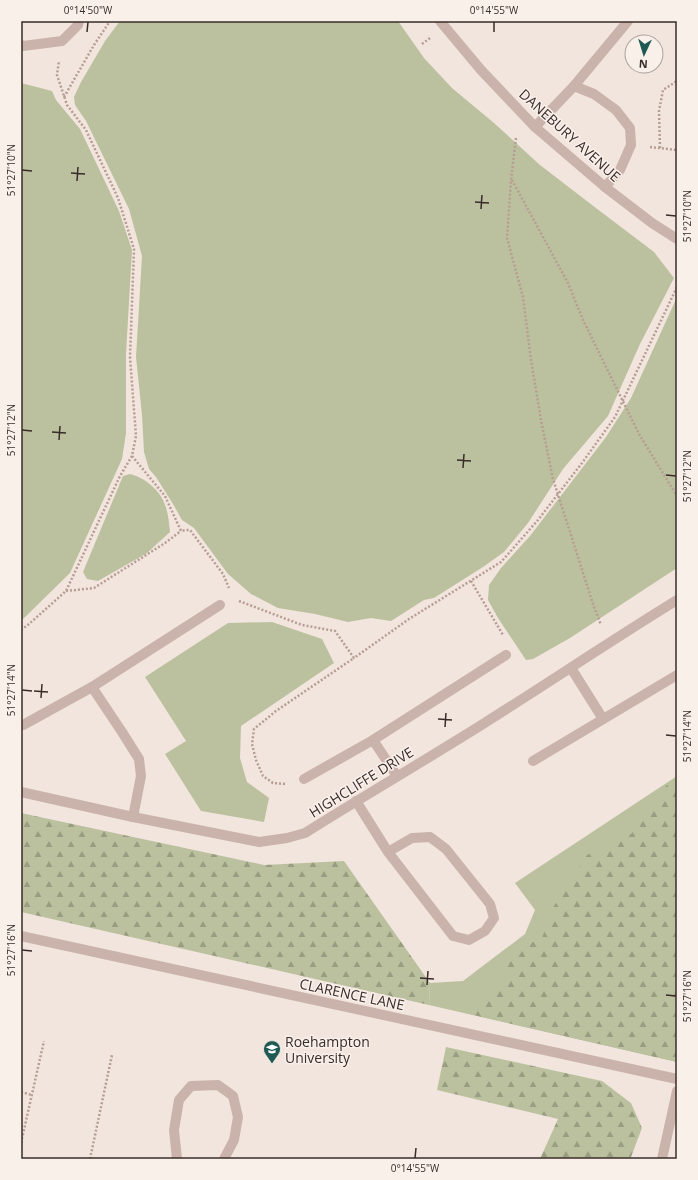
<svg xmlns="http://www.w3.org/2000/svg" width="698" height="1180" font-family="'Open Sans',sans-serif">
	<defs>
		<pattern id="forest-firs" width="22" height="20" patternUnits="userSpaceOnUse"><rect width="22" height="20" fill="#bbc19e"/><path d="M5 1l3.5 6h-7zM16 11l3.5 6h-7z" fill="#999d81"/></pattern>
	</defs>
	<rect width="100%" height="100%" fill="#f2e5de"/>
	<!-- grass -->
	<g fill="#bbc19e">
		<polygon points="120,21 398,21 424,58 452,88 494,123 540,165 592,205 654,252 674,278 640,344 608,416 563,469 528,523 504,552 483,567 434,598 424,600 391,621 371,618 348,622 315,614 278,608 251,594 228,574 194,528 182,520 173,504 156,477 149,469 144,452 142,415 136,357 142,256 129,209 86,121 75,105 74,97 81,82 105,41"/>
		<polygon points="21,83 52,91 56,100 80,129 119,211 132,250 126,354 126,433 122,459 70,573 21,621"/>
		<polygon points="677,297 677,568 570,638 533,659 526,660 498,618 488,600 489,585 501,568 530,536 606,437 631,398"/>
		<path d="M 130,474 C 137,476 141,478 147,482 C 166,496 168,511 170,532 L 147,553 L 98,581 L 87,579 L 83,572 L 123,476 Z"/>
		<polygon points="272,622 322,639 334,663 241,726 240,758 247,782 269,798 264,822 201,811 165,754 186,741 145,677 228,623"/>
		<polygon points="677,776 677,1062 429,1005 430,983 463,981 525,934 535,910 515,883"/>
	</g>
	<!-- forest -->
	<g fill="url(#forest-firs)">
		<polygon points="669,782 677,784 677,1062 465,1013 502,982 509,953 542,938 554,906 587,855 631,834"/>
		<polygon points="21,813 264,865 344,861 430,983 429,1005 21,912"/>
		<polygon points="446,1047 602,1081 631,1103 642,1128 631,1157 627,1159 540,1159 558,1119 437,1090"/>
	</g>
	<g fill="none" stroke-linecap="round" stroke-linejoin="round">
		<!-- path -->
		<g stroke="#b69d94" stroke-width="2.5" stroke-dasharray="2 2" stroke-linecap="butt">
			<polyline points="422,44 430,38"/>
			<polyline points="64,97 94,45 110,21"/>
			<polyline points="516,138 511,180 507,238 523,297 531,360 541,420 553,479 593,604 601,625"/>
			<polyline points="650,147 677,150"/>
			<polyline points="660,148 659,111 663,90 677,81"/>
			<polyline points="512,180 568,283 583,320 639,434 677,496"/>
			<polyline points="132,456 165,496 181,531 186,530 190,530 223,574 229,588"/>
			<polyline points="471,581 503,635"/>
			<polyline points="66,591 94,588 165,543 181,531"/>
			<polyline points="239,601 302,625 335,631 354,658 409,619 501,562 538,520 582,463 615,417 677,287"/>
			<polyline points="21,630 29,624 66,591 120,476 132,456 136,436 130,357 134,249 118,198 86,130 67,105 57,75 59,61"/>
			<polyline points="285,784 273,783 263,776 256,760 252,744 254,729 276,711 354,658"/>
			<polyline points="21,1092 32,1095"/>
			<polyline points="21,1143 44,1041"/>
			<polyline points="90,1159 112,1055"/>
		</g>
		<!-- minor -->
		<g stroke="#cab3aa" stroke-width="10">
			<polyline points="440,21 481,70 535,127 605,187 652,223 677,239"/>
			<polyline points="21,45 23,46 62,41 78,25 79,21"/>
			<polyline points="574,86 594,94 616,110 630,128 631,145 620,170 605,187"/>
			<polyline points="535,127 574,86 628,21"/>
			<polyline points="571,668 603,719"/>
			<polyline points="92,687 122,732 139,759 141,776 133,817"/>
			<polyline points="23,725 92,687 220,605"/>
			<polyline points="373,740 506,655"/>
			<polyline points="533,761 677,675"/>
			<polyline points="304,779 373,740 397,776"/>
			<path d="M 21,792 L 133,817 L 259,842 L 287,838 L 305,833 C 364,796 424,761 483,724 C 548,683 612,640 677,600"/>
			<polyline points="356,801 388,852 453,936 469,940 485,931 494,918 490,904 446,849 430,837 412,838 388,852"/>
			<polyline points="21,936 677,1079"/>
			<polyline points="177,1159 174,1130 179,1100 191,1086 218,1085 233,1096 238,1117 234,1140 224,1159"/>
			<polyline points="662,1159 677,1091"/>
		</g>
	</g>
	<!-- ticks -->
	<path fill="none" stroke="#382c29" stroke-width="1.5" d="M 87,32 L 88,22M 494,32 L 494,22M 22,170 L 32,171M 71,173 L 85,174M 77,181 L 78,167M 475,202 L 489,203M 481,209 L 482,195M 666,215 L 676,216M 22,430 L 32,431M 52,432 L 66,433M 59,440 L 60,426M 457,460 L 471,461M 463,468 L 464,454M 666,475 L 676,476M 22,690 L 32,691M 34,691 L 48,692M 41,698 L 42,684M 438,719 L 452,720M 445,727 L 446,713M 666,735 L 676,736M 22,950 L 32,951M 420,978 L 434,979M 427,985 L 428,971M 666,995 L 676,996M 415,1158 L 416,1148"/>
	<!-- icons -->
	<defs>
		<g id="university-pin" transform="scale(0.9)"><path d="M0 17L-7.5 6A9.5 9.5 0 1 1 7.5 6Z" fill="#1f5953" stroke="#faf0ea"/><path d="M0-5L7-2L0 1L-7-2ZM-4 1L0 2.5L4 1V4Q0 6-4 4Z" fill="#fff"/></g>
	</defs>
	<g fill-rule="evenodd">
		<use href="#university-pin" x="272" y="1049"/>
	</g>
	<g text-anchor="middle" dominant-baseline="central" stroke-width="3" stroke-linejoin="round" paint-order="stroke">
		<!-- street labels -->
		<g font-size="14" fill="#382c29" stroke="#faf0ea">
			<text transform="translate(570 135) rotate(42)">DANEBURY AVENUE</text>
			<text transform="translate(361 782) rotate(-32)">HIGHCLIFFE DRIVE</text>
			<text transform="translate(352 994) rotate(12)">CLARENCE LANE</text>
		</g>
		<!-- poi labels -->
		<g font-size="14" fill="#382c29" stroke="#faf0ea" text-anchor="start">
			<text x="285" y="1041">Roehampton<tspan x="285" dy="16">University</tspan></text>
		</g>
	</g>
	<!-- border -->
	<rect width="698" height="1180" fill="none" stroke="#faf0ea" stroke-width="44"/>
	<!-- north arrow -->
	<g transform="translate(644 54) rotate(184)"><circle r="19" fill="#faf0ea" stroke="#aca29d"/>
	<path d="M0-3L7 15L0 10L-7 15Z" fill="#1f5953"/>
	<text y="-6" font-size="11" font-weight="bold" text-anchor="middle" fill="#382c29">N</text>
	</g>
	<rect x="22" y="22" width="654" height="1136" fill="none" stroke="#382c29" stroke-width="1.5"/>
	<g font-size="10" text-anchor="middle" fill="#382c29">
		<text x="88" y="14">0°14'50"W</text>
		<text x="494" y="14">0°14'55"W</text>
		<text transform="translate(11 170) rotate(-90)" y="4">51°27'10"N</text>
		<text transform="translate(687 216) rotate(-90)" y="4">51°27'10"N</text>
		<text transform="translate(11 430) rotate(-90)" y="4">51°27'12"N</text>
		<text transform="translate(687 476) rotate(-90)" y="4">51°27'12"N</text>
		<text transform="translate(11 690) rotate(-90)" y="4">51°27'14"N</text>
		<text transform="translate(687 736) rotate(-90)" y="4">51°27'14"N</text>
		<text transform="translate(11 950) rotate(-90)" y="4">51°27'16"N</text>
		<text transform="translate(687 996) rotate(-90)" y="4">51°27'16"N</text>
		<text x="415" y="1172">0°14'55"W</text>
	</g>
</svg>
